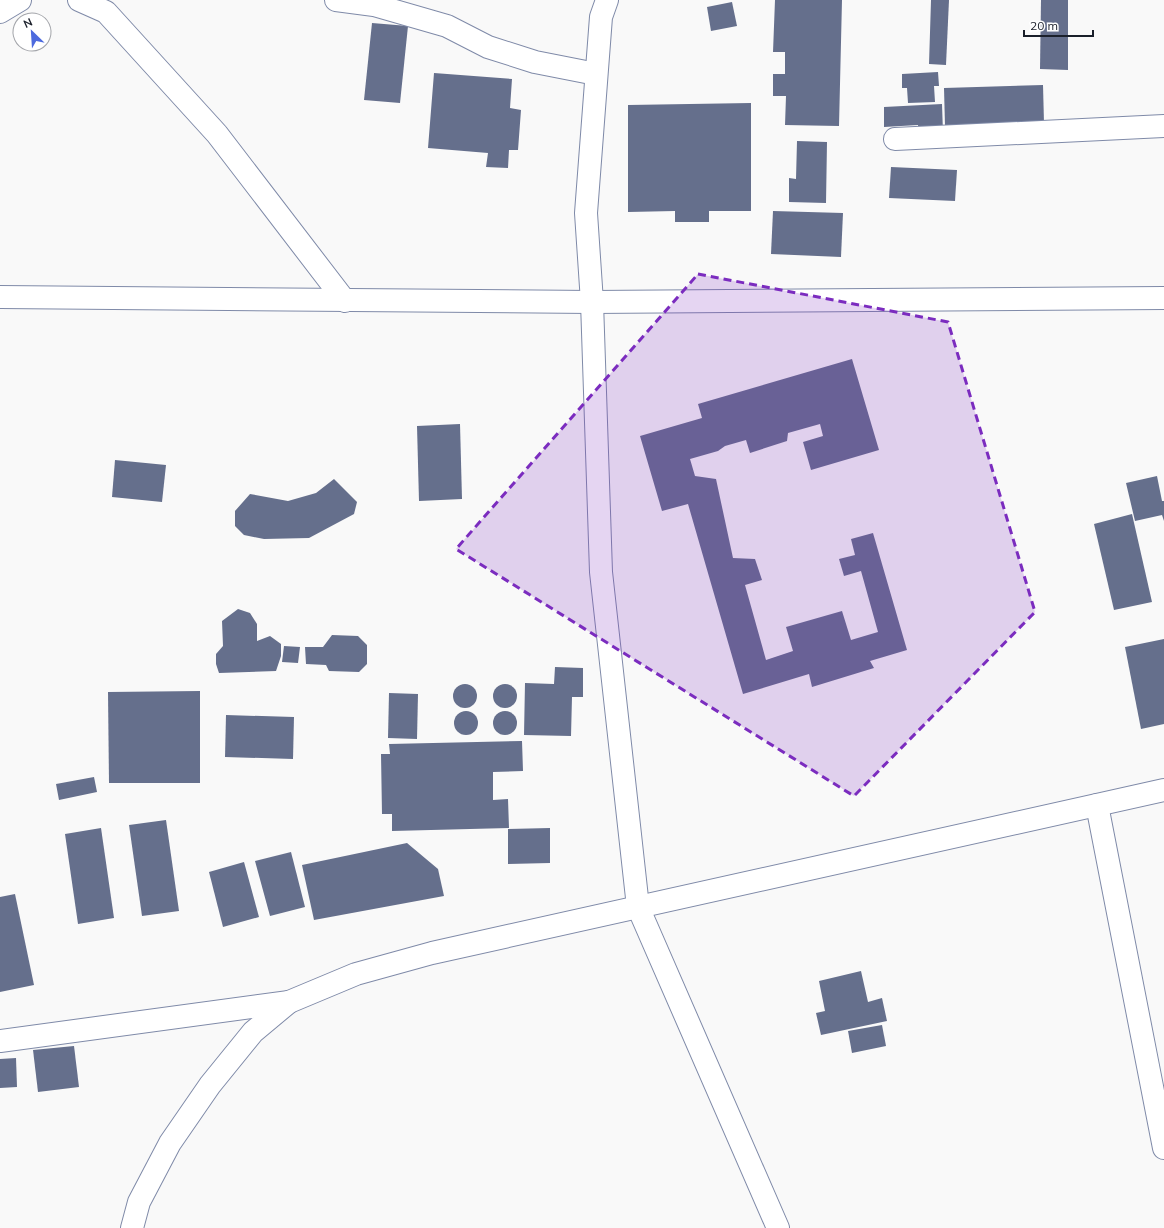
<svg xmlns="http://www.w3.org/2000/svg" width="1164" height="1228" font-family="Mulish,sans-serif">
	<rect width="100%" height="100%" fill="#f9f9f9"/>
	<!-- building -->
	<g fill="#656f8c">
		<polygon points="775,0 842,0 839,126 785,125 786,96 773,96 773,74 785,74 785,52 773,52"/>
		<polygon points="931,0 949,0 946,65 929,64"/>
		<polygon points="1041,0 1068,0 1068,70 1040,69"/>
		<polygon points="732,2 737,26 711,31 707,7"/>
		<polygon points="372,23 408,26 400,103 364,100"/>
		<polygon points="938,72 939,86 934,86 935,102 908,103 907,88 902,88 902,74"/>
		<polygon points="434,73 512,79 510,108 521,110 518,150 509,150 508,168 486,167 488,153 428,148"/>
		<polygon points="1043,85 1044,123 945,126 944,88"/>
		<polygon points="751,103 751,211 709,211 709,222 675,222 675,211 628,212 628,105"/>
		<polygon points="942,104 943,133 919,134 918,125 884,127 884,107"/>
		<polygon points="797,141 827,142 826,203 789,202 789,178 796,179"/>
		<polygon points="891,167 957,170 955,201 889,198"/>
		<polygon points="773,211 843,213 841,257 771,254"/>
		<polygon points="852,359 879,450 811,470 803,442 823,436 820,424 788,433 787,441 750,453 746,440 725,446 718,451 690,459 695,476 716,479 733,558 755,559 762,580 745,585 766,660 793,651 786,627 842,611 851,640 878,632 861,571 844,576 839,559 855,555 851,539 873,533 907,650 870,661 874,668 812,687 809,674 743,694 688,504 662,511 640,436 702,418 698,404"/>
		<polygon points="460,424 462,499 419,501 417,426"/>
		<polygon points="115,460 166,465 162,502 112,497"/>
		<polygon points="1157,476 1162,501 1164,501 1164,521 1162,515 1135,521 1126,483"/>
		<polygon points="334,479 357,502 354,514 309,538 264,539 244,535 235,526 235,511 250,494 288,501 316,493"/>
		<polygon points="1132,514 1152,602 1114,610 1094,524"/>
		<polygon points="238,609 250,613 257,624 257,641 270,636 281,644 281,656 276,671 219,673 216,664 216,654 223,646 222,621"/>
		<polygon points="332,635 358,636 367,645 367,664 359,672 329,671 326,665 306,664 305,647 323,647"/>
		<polygon points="1164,639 1164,724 1141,729 1125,647"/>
		<polygon points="284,646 300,647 298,663 282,662"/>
		<polygon points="555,667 583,668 583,697 572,697 571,736 524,735 525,683 554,684"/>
		<circle cx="465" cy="696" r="12"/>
		<circle cx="505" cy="696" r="12"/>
		<polygon points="200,691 200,783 109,783 108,692"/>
		<polygon points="389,693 418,694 417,739 388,738"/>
		<circle cx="466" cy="723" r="12"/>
		<circle cx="505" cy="723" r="12"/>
		<polygon points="226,715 294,717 293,759 225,757"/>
		<polygon points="522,741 523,771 493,772 493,800 508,799 509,828 392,831 392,814 382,814 381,754 390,754 389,744"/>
		<polygon points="94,777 97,792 59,800 56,784"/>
		<polygon points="166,820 179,911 142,916 129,825"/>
		<polygon points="101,828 114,918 78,924 65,834"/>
		<polygon points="550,828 550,863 508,864 508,829"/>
		<polygon points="407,843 438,869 444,896 314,920 302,865"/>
		<polygon points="291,852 305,907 270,916 255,861"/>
		<polygon points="244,862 259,917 223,927 209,872"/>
		<polygon points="15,894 34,985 0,992 0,897"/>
		<polygon points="861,971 868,1002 882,998 887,1021 821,1035 816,1013 825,1011 819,981"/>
		<polygon points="882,1025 886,1046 852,1053 848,1031"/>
		<polygon points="74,1046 79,1087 38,1092 33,1050"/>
		<polygon points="16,1058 17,1087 0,1088 0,1059"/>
	</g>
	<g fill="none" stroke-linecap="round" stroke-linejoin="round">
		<!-- minor casing -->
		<g stroke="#7f8aa8" stroke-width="24">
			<g id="minor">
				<polyline points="79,0 106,12 217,134 345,301"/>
				<polyline points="336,0 374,5 447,26 488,47 535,62 596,74"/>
				<polyline points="607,0 601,17 586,213 592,302 601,572 638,907 778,1228"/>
				<polyline points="0,12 20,0"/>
				<polyline points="895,139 1164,126"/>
				<polyline points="1097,805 1164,1148"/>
				<polyline points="0,1041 289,1002"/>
				<polyline points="132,1228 139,1202 170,1143 210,1085 253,1032 289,1002 356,974 432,953 1164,790"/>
			</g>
		</g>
		<!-- tertiary casing -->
		<g stroke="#7f8aa8" stroke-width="24">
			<polyline id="tertiary" points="0,297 592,302 1164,298"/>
		</g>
		<!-- minor -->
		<use href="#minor" stroke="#fff" stroke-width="22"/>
		<!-- tertiary -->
		<use href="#tertiary" stroke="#fff" stroke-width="22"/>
	</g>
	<!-- marked area -->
	<path fill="#7b2cbf" fill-opacity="0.2" stroke="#7b2cbf" stroke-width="3" stroke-dasharray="8 5" stroke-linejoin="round" d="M 698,274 L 948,322 L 1035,612 L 854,796 L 456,549 Z"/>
	<!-- north arrow -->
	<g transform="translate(32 32) rotate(335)"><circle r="19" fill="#ffffff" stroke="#a3a5aa"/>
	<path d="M0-3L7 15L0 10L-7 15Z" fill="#4d6ade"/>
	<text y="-6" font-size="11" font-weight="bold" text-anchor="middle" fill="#1a1f2a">N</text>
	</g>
	<!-- scale -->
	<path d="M1024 30v6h69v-6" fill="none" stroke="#1a1f2a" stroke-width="2"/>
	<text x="1030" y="30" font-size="12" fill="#1a1f2a" stroke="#ffffff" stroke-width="3" paint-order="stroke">20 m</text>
</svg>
